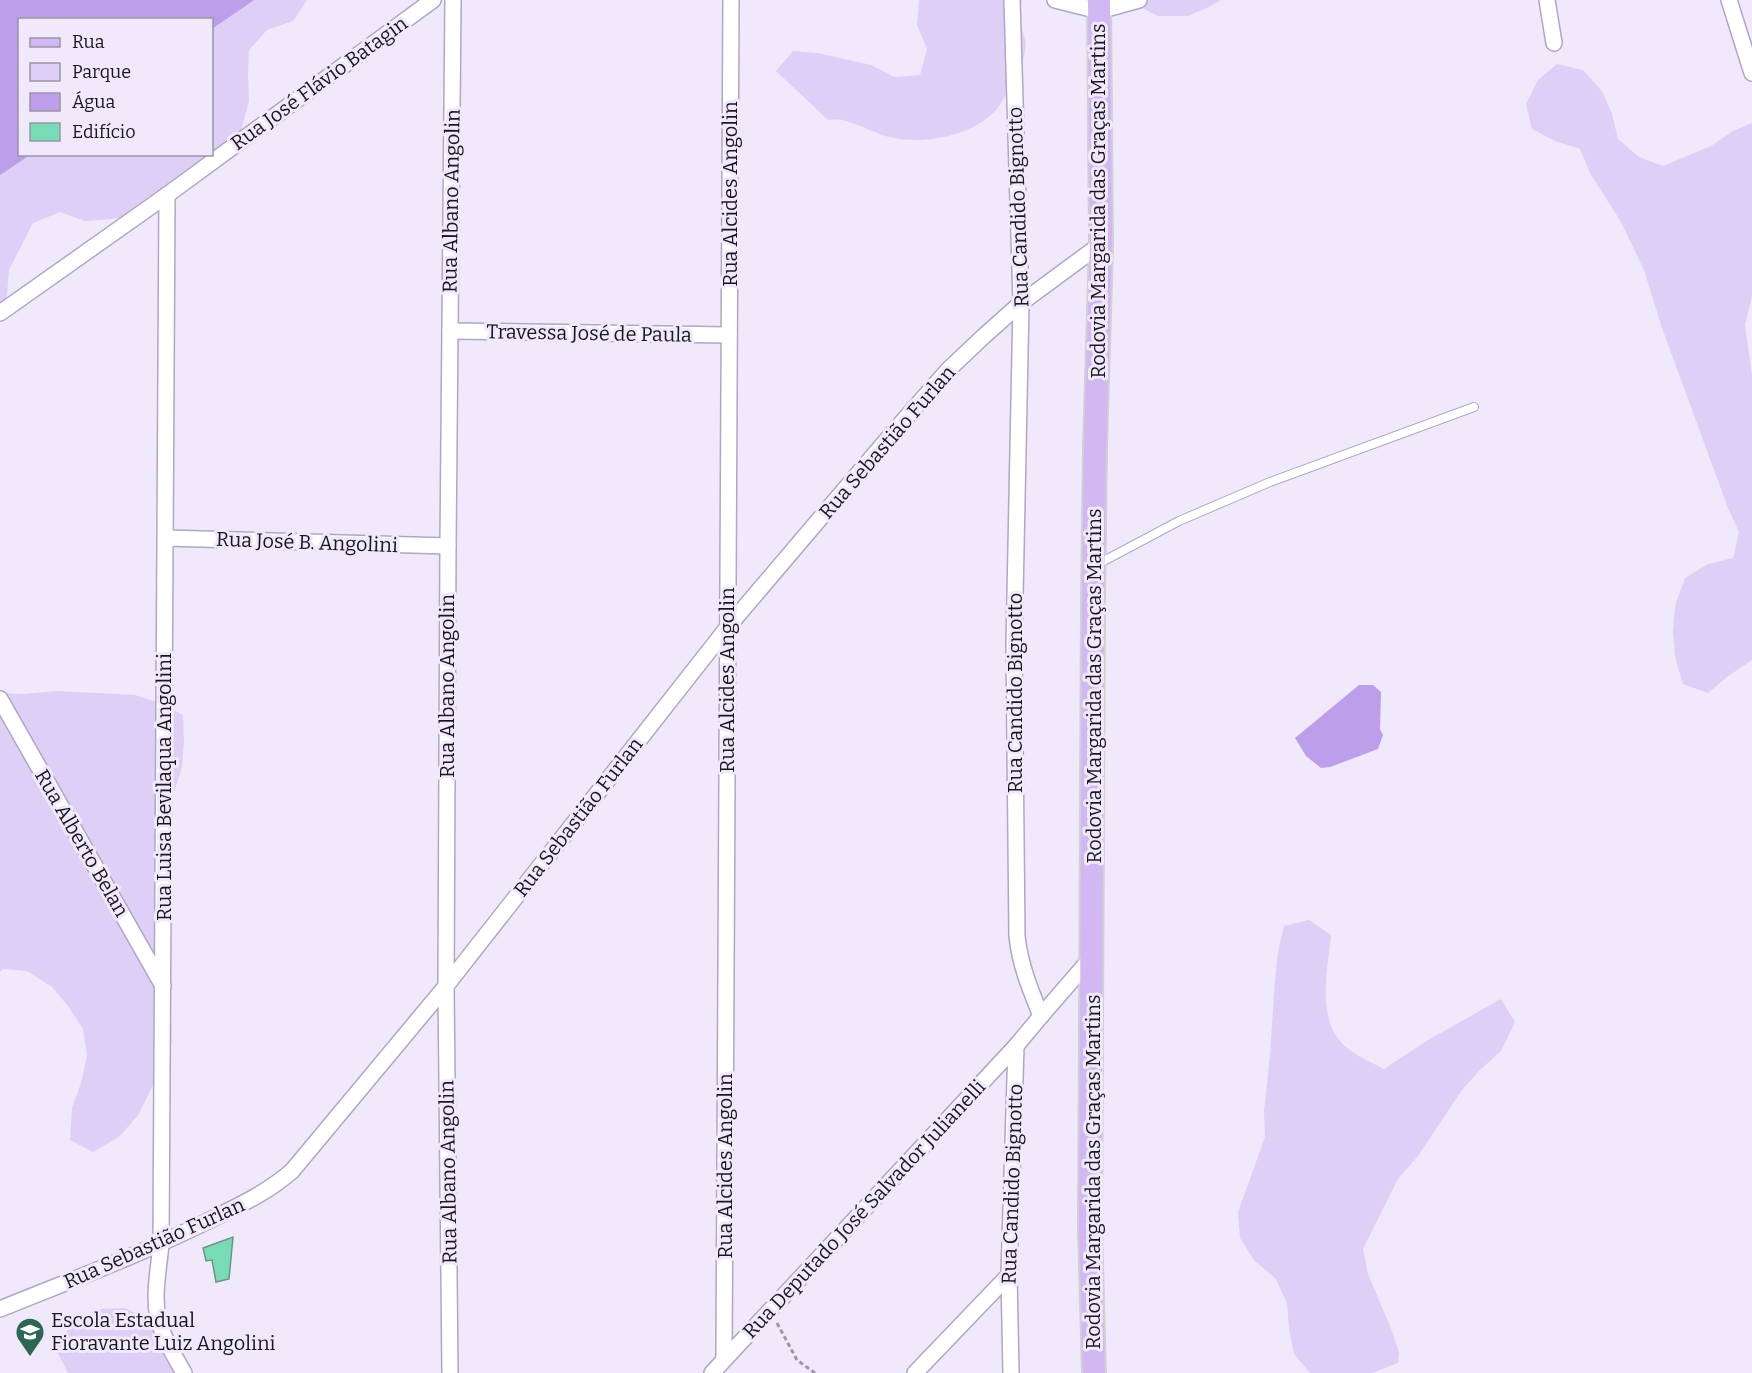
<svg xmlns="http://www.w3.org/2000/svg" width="1752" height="1373" font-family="Bitter,serif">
	<rect width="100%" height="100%" fill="#f0e9fb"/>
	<!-- green -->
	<g fill="#decff6">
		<polygon points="211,0 307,0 293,21 267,30 249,50 248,75 249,101 241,131 227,153 137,214 112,219 85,221 60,212 33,223 9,270 7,295 0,313 0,151 20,154 212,154"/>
		<path d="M 919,0 L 1022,0 L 1016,17 C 1019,24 1023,31 1025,39 C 1029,51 1017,75 1011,86 C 1006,94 1000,106 993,113 C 968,137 922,145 889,137 C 873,133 844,115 828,120 L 776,71 L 793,51 L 818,53 L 871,65 L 894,77 L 920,75 L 927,49 L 917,25 Z"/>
		<polygon points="1127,0 1221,0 1211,6 1188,16 1158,16"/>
		<polygon points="1557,64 1583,70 1602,91 1612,114 1618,139 1639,157 1663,166 1711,146 1733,131 1752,123 1752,296 1745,325 1752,375 1752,660 1727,677 1708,693 1683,684 1675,657 1673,631 1675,606 1685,578 1708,564 1733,558 1739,532 1728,508 1662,328 1644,270 1621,222 1590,173 1580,149 1555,141 1532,129 1526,104 1538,80"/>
		<polygon points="56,691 135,695 160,703 183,715 184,742 182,767 174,792 168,818 169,988 172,1041 163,1066 138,1115 120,1136 93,1152 70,1140 72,1108 81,1083 87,1056 83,1029 68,1006 52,987 27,971 3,969 0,972 0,693 25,694"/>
		<path d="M 1309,920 L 1331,935 C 1328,967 1318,1009 1337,1037 C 1347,1052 1369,1061 1384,1069 L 1428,1040 L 1501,999 L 1515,1022 L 1501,1051 L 1480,1070 L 1462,1090 L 1418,1156 L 1398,1179 L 1363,1249 L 1368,1274 L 1390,1326 L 1399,1352 L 1398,1363 L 1372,1373 L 1310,1373 L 1294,1354 L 1289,1329 L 1287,1303 L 1275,1278 L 1254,1260 L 1240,1238 L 1238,1212 L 1265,1137 L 1264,1111 L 1270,1055 L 1275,980 L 1278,952 L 1284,926 Z"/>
		<polygon points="125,1308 148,1319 164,1339 180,1373 68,1373 53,1344 76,1323 98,1309"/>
	</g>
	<!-- water -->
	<g fill="#bd9eea">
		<polygon points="0,0 254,0 212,29 212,20 20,20 20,154 30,155 0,175"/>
		<polygon points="1359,685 1373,685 1381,692 1380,729 1383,735 1378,749 1330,767 1321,768 1306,756 1295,738"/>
	</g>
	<!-- building -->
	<polygon fill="#77dcb5" stroke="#719183" stroke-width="1.5" points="233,1237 229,1279 216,1282 212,1260 206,1261 203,1248"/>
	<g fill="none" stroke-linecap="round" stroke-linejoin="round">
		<!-- lane casing -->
		<g stroke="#b1a6c3" stroke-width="10">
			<polyline id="lane" points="1098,564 1179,521 1270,482 1474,407"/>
		</g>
		<!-- street casing -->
		<g stroke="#b1a6c3" stroke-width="18">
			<g id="street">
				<polyline points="1055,0 1099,11 1139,0"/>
				<polyline points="1547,0 1554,43"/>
				<polyline points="1729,0 1752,73"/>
				<path d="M 167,195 L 161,1244 C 159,1268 153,1294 158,1318 C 163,1338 174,1355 184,1373"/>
				<polyline points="0,313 167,195 433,0"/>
				<polyline points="450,331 729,335"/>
				<polyline points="166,538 448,546"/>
				<polyline points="0,699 163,986"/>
				<polyline points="1041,1016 1092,957"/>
				<path d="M 0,1309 C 69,1281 139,1255 206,1222 C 236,1207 267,1193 292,1171 L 446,986 L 727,628 L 896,429 L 949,369 L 984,336 L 1021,303 L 1101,244"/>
				<polyline points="724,1359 731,0"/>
				<polyline points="450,1373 446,986 448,546 453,0"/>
				<path d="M 712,1373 L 1016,1046 L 1041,1016 C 1030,989 1020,965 1017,936 L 1014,645 L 1021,303 L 1012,0"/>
				<polyline points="915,1373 1009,1275"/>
				<polyline points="1011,1373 1009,1275 1016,1046"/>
			</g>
		</g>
		<!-- primary casing -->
		<g stroke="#d1d0d2" stroke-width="26">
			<polyline id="primary" points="1094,1373 1090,1229 1093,605 1095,448 1101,244 1099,0"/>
		</g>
		<!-- path -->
		<polyline stroke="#9d97a6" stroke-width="3" stroke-dasharray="4.5 3" stroke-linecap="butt" points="777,1323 797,1360 815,1373"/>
		<!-- lane -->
		<use href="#lane" stroke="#fff" stroke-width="8"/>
		<!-- street -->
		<use href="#street" stroke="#fff" stroke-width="15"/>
		<!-- primary -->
		<use href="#primary" stroke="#d1b8f3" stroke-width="22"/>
	</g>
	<!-- icons -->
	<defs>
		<g id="school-pin" transform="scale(1.5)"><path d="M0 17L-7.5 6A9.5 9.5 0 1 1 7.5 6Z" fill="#2b6751" stroke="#f0e9fb"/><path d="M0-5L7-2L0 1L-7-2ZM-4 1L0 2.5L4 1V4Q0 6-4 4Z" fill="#fff"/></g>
	</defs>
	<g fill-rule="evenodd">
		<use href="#school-pin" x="30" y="1332"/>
	</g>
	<g text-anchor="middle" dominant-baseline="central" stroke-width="6" stroke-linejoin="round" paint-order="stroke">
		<!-- street labels -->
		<g font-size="20" fill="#1a1620" stroke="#f0e9fb">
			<text transform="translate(319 83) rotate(-36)">Rua José Flávio Batagin</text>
			<text transform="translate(730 194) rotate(-90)">Rua Alcides Angolin</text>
			<text transform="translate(451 201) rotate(-89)">Rua Albano Angolin</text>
			<text transform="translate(1098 201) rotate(-90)">Rodovia Margarida das Graças Martins</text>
			<text transform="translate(1018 207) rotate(-92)">Rua Candido Bignotto</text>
			<text transform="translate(589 333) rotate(1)">Travessa José de Paula</text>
			<text transform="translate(887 442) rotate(-49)">Rua Sebastião Furlan</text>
			<text transform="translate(307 542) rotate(2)">Rua José B. Angolini</text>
			<text transform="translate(727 680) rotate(-90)">Rua Alcides Angolin</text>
			<text transform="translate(447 686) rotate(-90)">Rua Albano Angolin</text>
			<text transform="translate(1094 686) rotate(-90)">Rodovia Margarida das Graças Martins</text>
			<text transform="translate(1015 693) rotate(-90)">Rua Candido Bignotto</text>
			<text transform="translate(164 787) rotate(-90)">Rua Luisa Bevilaqua Angolini</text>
			<text transform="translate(578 817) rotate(-52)">Rua Sebastião Furlan</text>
			<text transform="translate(82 843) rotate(60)">Rua Alberto Belan</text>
			<text transform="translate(725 1166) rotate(-90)">Rua Alcides Angolin</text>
			<text transform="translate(448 1172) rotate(-91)">Rua Albano Angolin</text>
			<text transform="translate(1093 1172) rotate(-90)">Rodovia Margarida das Graças Martins</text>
			<text transform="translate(1012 1184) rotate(-88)">Rua Candido Bignotto</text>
			<text transform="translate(864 1209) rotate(-47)">Rua Deputado José Salvador Julianelli</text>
			<text transform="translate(154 1243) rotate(-24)">Rua Sebastião Furlan</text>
		</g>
		<!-- poi labels -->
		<g font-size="20" fill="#1a1620" stroke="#f0e9fb" text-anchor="start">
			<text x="51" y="1320">Escola Estadual<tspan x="51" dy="23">Fioravante Luiz Angolini</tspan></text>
		</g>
	</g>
	<!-- legend -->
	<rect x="18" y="18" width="195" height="138" fill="#f0e9fb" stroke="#9a95a3" stroke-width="1.5"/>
	<rect x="30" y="38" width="30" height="9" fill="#d1b8f3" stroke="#9a95a3" stroke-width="1.5"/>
	<text x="72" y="48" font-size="18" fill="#1a1620">Rua</text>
	<rect x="30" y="63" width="30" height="18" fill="#decff6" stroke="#9a95a3" stroke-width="1.5"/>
	<text x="72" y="78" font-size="18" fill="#1a1620">Parque</text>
	<rect x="30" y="93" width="30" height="18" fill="#bd9eea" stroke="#9a95a3" stroke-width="1.5"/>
	<text x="72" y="108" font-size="18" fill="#1a1620">Água</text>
	<rect x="30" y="123" width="30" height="18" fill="#77dcb5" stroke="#9a95a3" stroke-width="1.5"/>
	<text x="72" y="138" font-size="18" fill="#1a1620">Edifício</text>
</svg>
